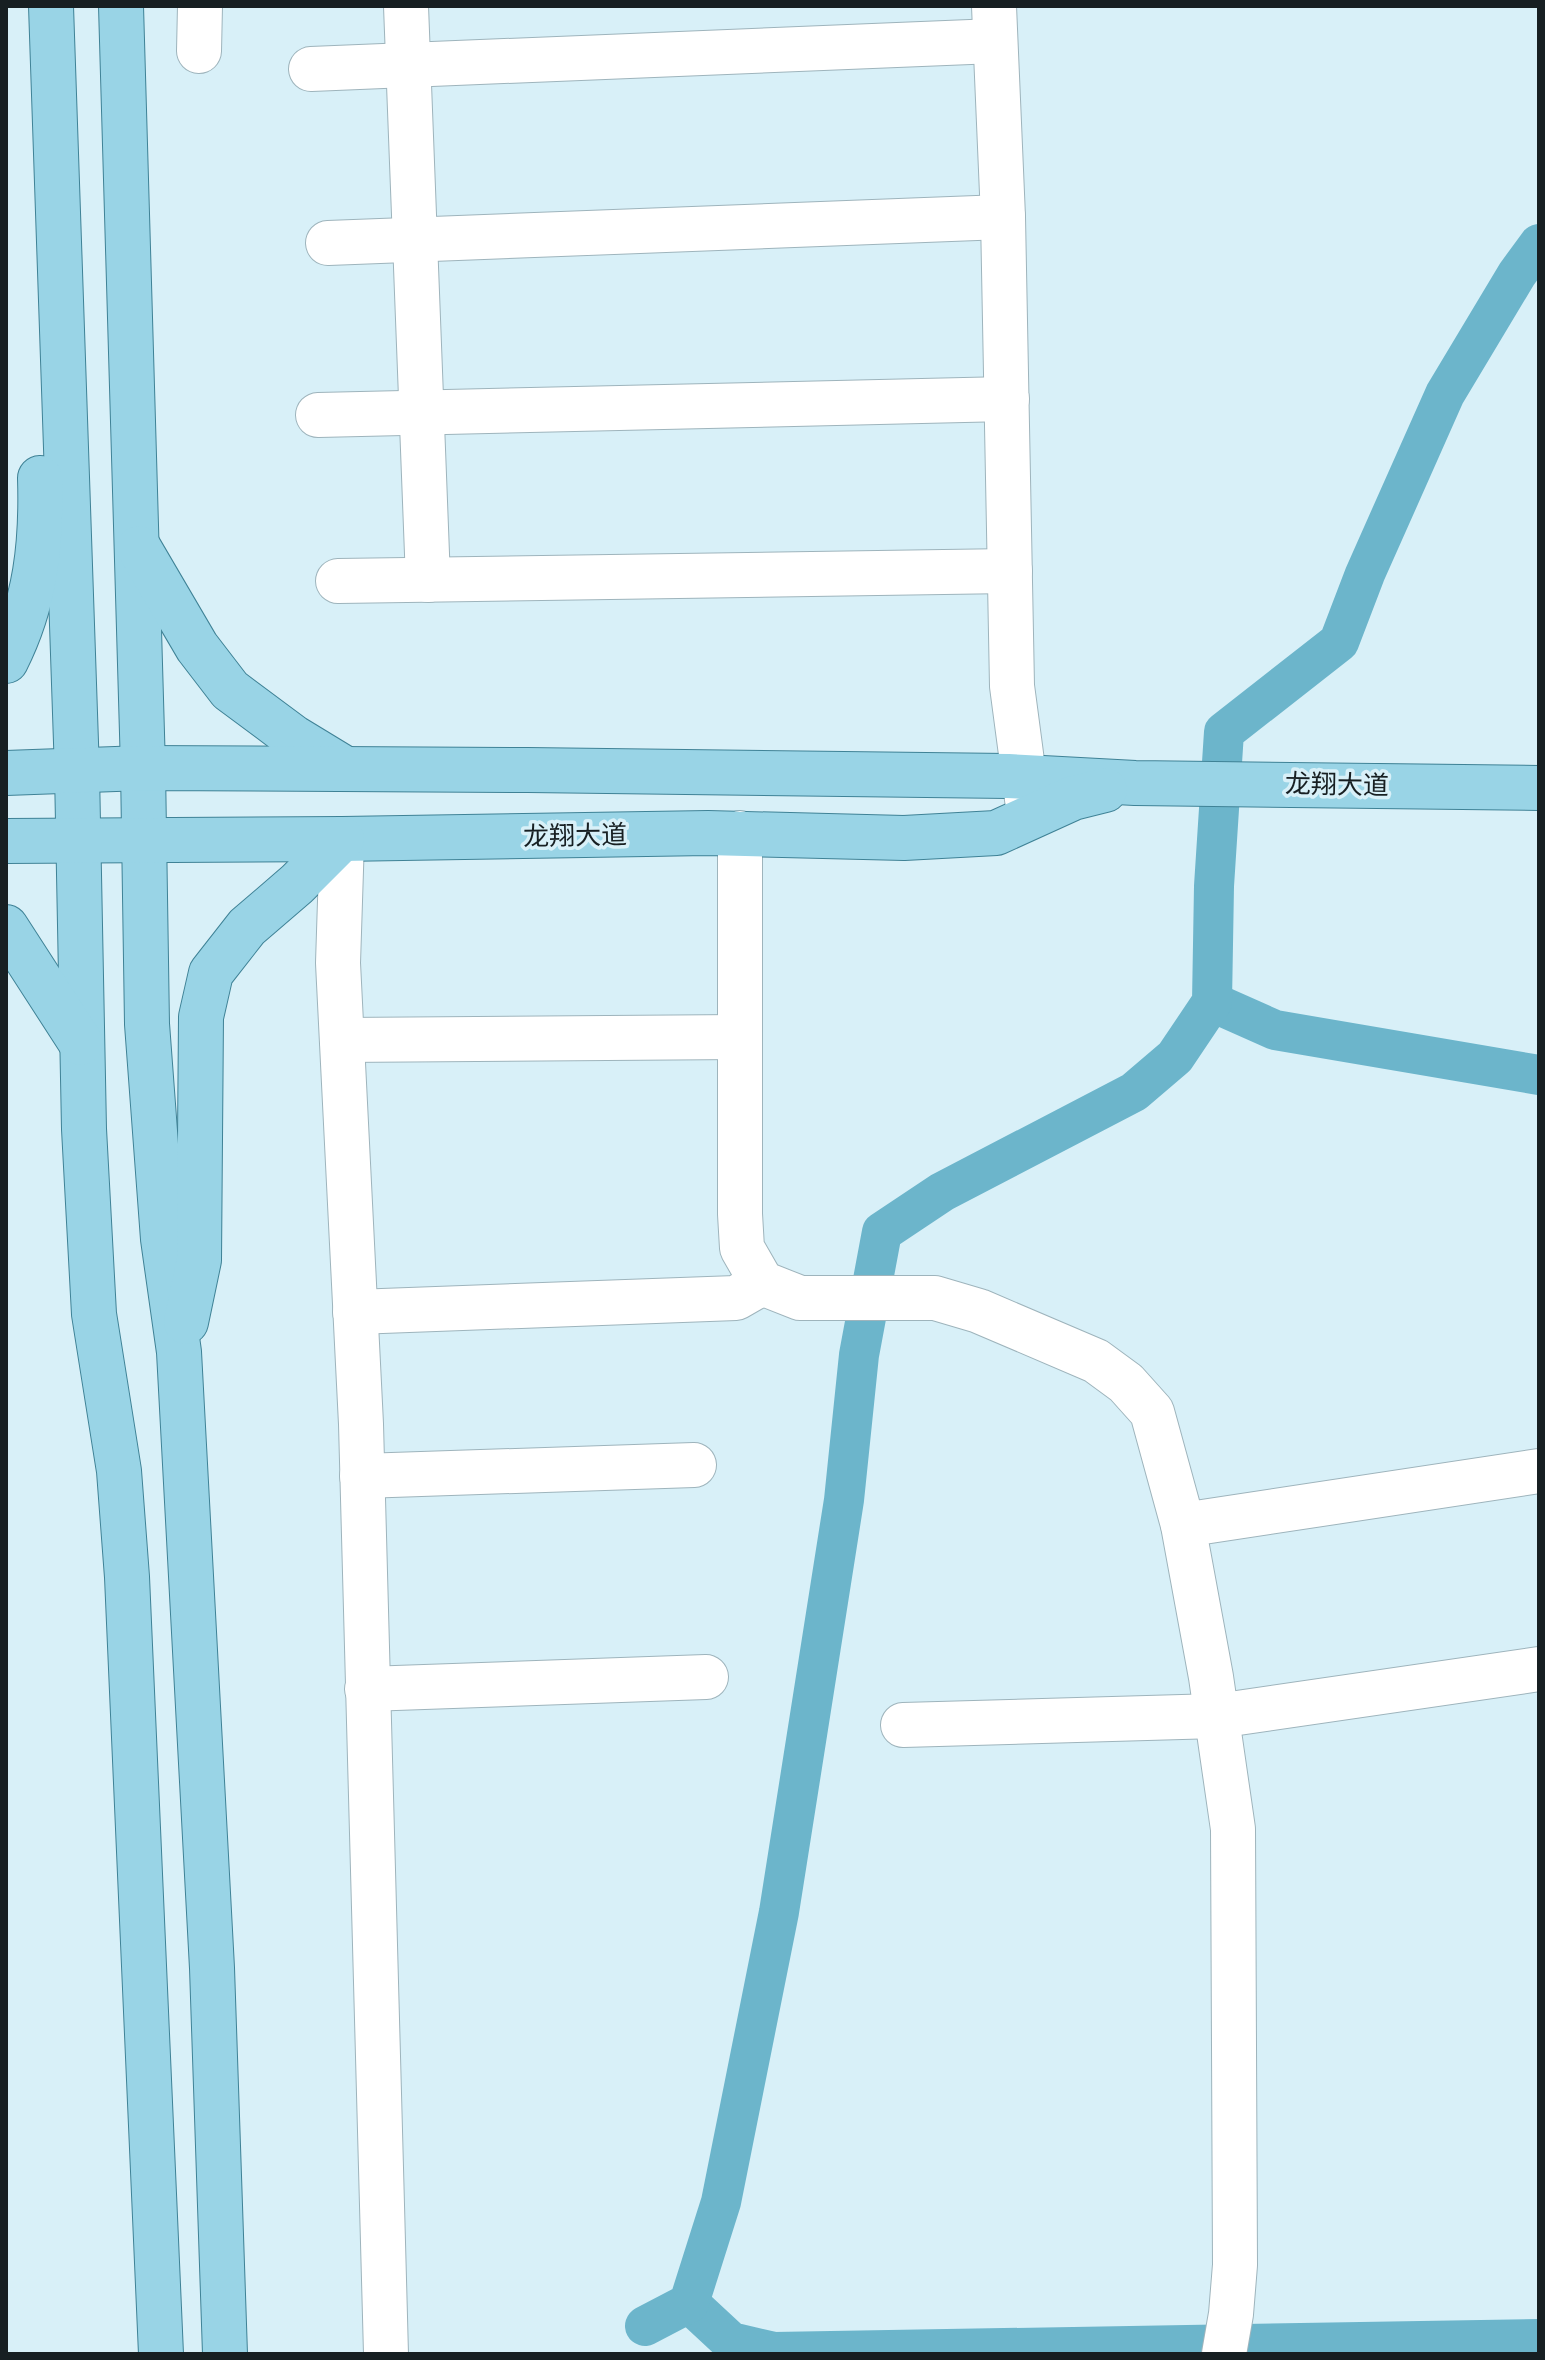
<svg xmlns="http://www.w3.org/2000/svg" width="1545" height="2360" font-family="Quicksand,'Noto Sans SC',sans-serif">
	<rect width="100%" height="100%" fill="#d8f0f8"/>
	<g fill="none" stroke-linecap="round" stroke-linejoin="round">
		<!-- canal -->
		<g stroke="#6cb5cb" stroke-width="40">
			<polyline points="1212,1002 1275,1030 1539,1075"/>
			<polyline points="689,2303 731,2342 774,2352 1539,2339"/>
			<polyline points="645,2326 689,2303 721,2202 779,1912 844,1500 859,1355 882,1232 942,1192 1134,1092 1175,1057 1212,1002 1214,886 1224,732 1339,642 1365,574 1445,394 1517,274 1539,244"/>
		</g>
		<!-- minor casing -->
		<g stroke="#9eb4bc" stroke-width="46">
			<g id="minor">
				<polyline points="406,6 428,580"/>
				<polyline points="994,6 1003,217 1012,686 1029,814"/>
				<polyline points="199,51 200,6"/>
				<polyline points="311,69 995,41"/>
				<polyline points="328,243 1003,217"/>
				<polyline points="318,415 1007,399"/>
				<polyline points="338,581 1010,571"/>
				<polyline points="740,833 740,1214 742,1248 762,1283 800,1298 935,1298 979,1311 1096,1361 1126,1383 1152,1412 1183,1525 1211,1677 1233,1829 1235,2265 1231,2314 1224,2354"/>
				<polyline points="342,839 338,963 361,1424 386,2354"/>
				<polyline points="342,1040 740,1037"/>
				<polyline points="355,1312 736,1298 762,1283"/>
				<polyline points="362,1476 694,1465"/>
				<polyline points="1183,1525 1539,1471"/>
				<polyline points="367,1689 706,1677"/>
				<polyline points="903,1725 1217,1716 1539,1669"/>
			</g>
		</g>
		<!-- major casing -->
		<g stroke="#3f8296" stroke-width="46">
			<g id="major">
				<polyline points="51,6 77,772 84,1129 94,1314 119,1471 127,1577 161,2354"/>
				<polyline points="121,6 143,768 147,1024 163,1239 179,1352 212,1968 225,2354"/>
				<polyline points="139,548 197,647 230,690 293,737 344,768"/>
				<path d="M 6,661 C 36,602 42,543 40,478"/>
				<polyline points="6,773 143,768 528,770 1008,776 1135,783 1539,788"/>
				<polyline points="6,841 342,839 708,833 904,838 996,833 1073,798 1105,790"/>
				<polyline points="6,927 81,1043"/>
				<polyline points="186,1322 199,1260 201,1017 211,973 247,927 297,884 342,839"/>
			</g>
		</g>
		<!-- minor -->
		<use href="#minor" stroke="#fff" stroke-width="44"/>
		<!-- major -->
		<use href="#major" stroke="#99d4e6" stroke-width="44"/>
	</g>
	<g text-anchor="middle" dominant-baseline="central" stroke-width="7" stroke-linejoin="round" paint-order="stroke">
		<!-- street labels -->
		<g font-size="26" fill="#171f22" stroke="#d8f0f8">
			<text transform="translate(1337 784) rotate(1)">龙翔大道</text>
			<text transform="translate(575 835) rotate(-1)">龙翔大道</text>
		</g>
	</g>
	<!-- border -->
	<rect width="1545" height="2360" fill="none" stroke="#171f22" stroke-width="16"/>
</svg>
